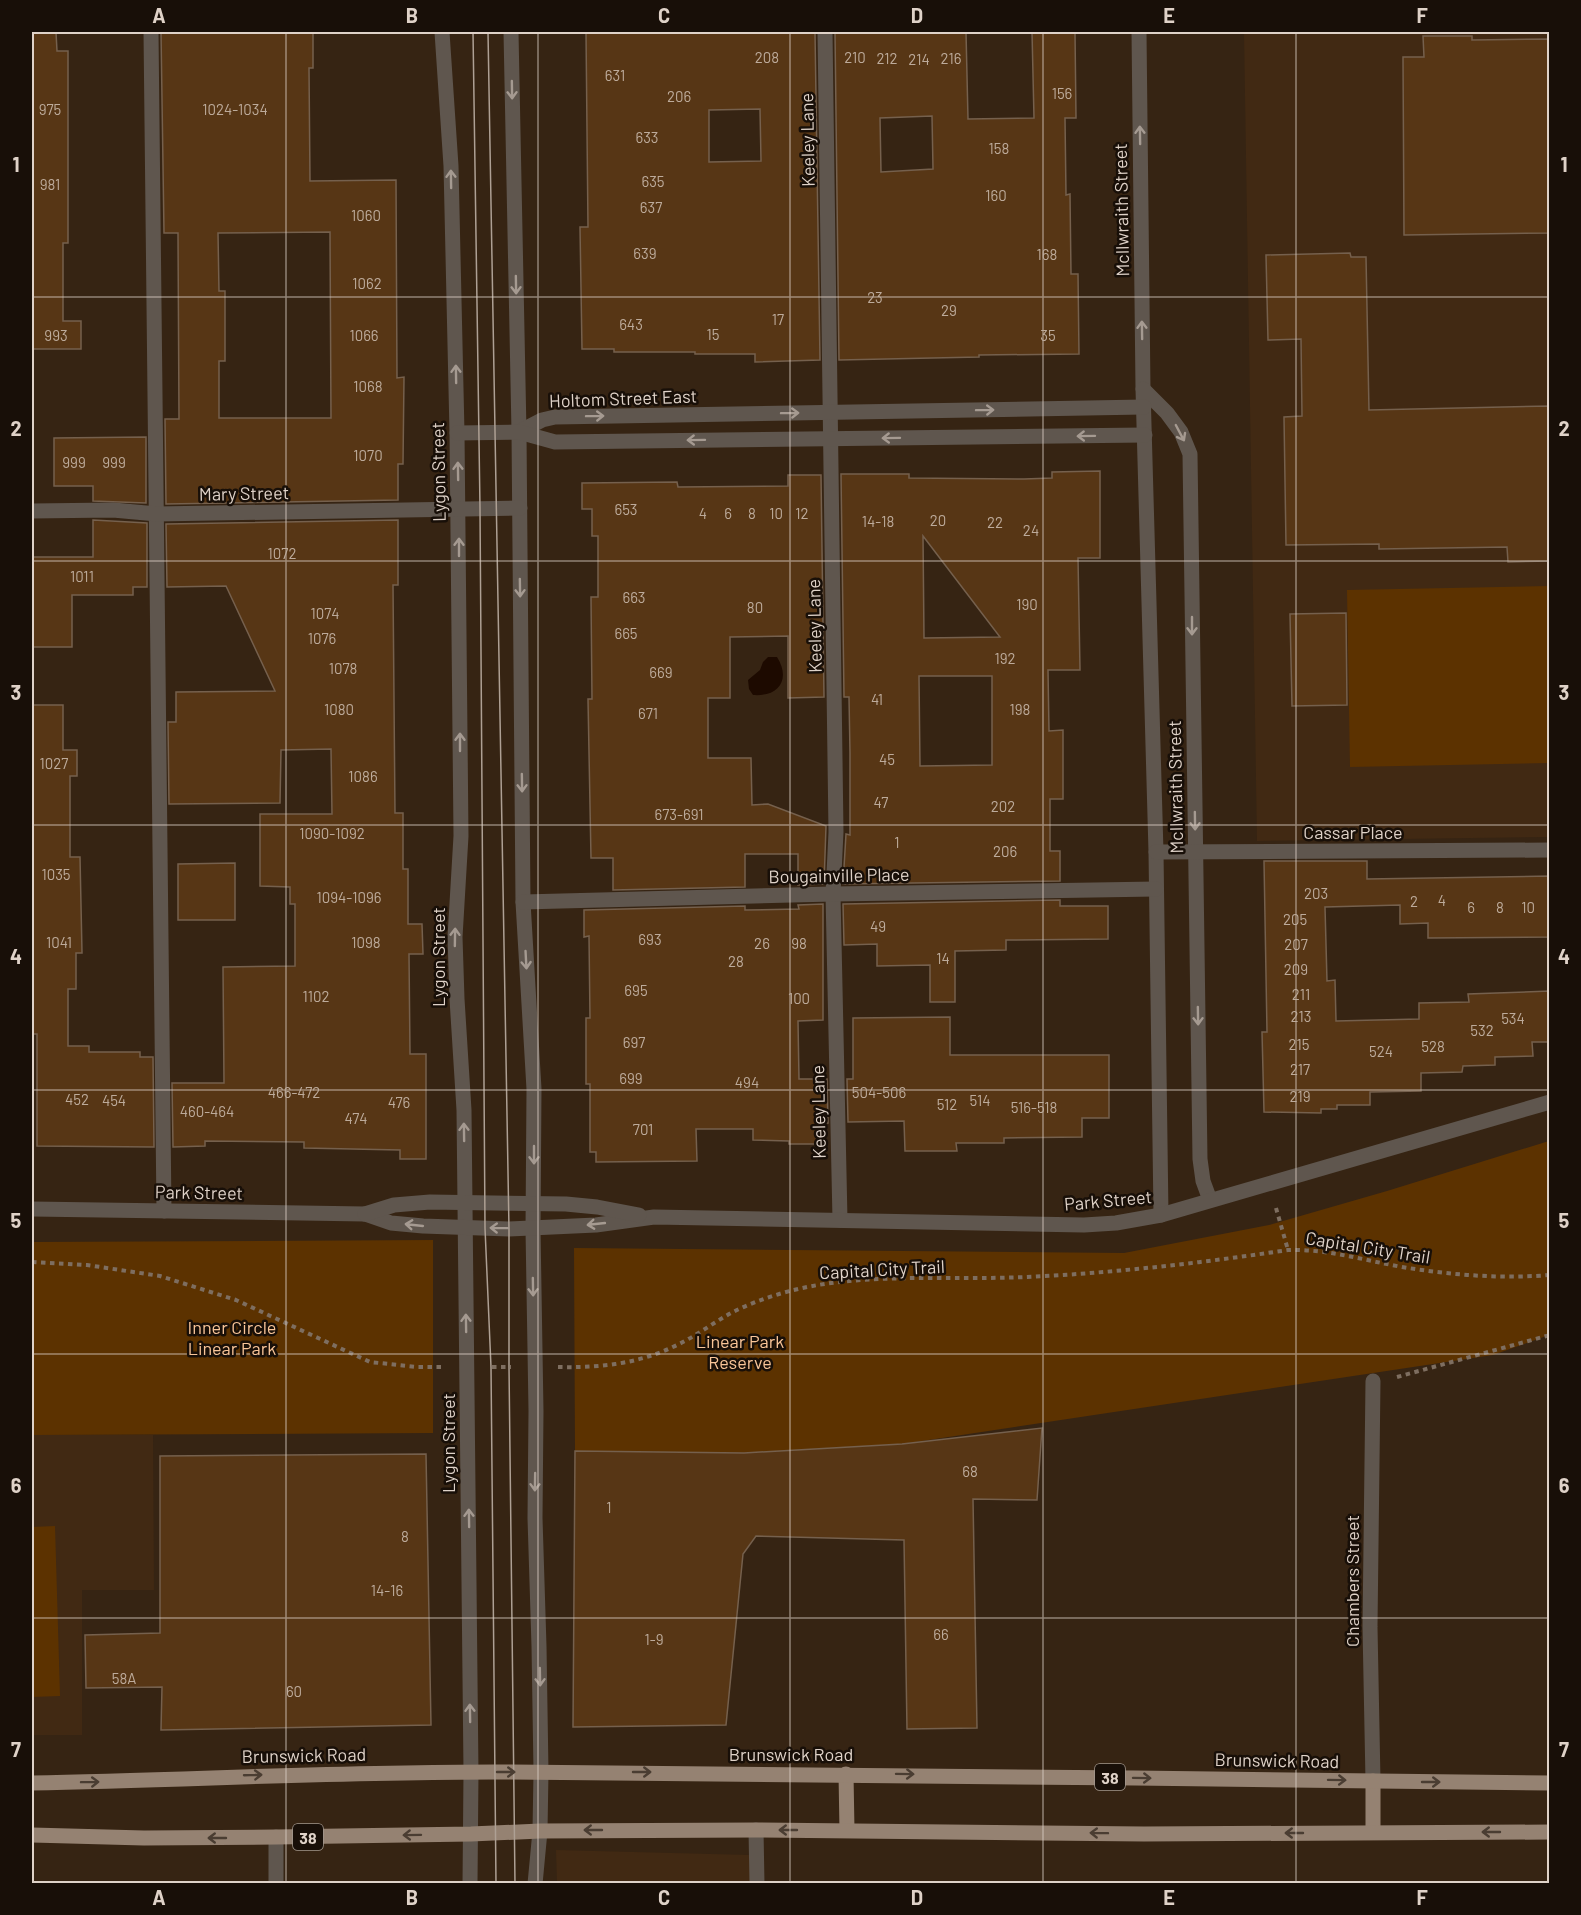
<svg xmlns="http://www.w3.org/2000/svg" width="1581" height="1915" font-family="Barlow,sans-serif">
	<rect width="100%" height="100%" fill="#362413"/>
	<!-- built -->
	<g fill="#412913">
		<polygon points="1244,32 1549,32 1549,837 1257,841"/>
		<polygon points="32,1435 153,1435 154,1590 82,1590 82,1735 32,1735"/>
		<polygon points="556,1850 750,1855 750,1883 557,1883"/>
	</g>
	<!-- green -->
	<g fill="#5c3200">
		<polygon points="1549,586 1549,763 1350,767 1347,590"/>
		<polygon points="1549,1141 1549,1335 1493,1355 902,1444 744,1453 575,1451 574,1248 1124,1253 1269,1225 1387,1191"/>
		<polygon points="433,1240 433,1433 32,1435 32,1242"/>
		<polygon points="55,1526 60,1696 32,1697 32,1527"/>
	</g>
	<!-- water -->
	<path fill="#1d0a00" d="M 768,657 L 777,657 C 791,679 779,697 753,695 L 749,689 L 748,680 L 760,670 L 763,662 Z"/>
	<!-- building -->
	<g fill="#573615" stroke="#75604d" stroke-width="1.5" fill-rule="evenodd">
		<polygon points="32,32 56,32 57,51 68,51 68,243 63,243 63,321 81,321 81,349 32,349"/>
		<path d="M 161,32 L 313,32 L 313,68 L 309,68 L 310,181 L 396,180 L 397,378 L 404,377 L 403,464 L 398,464 L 398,500 L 166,504 L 165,419 L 179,419 L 178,233 L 164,233 ZM 330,232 L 331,418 L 219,418 L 219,361 L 225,361 L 225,291 L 219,291 L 218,233 Z"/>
		<path d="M 586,32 L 815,32 L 820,360 L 755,362 L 755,354 L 695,354 L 695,352 L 614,352 L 614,349 L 582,349 L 580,227 L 588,227 ZM 760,109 L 761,161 L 709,162 L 709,110 Z"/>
		<path d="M 835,32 L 966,32 L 968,119 L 1034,118 L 1032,32 L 1075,32 L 1076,118 L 1065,118 L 1066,195 L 1070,194 L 1071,274 L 1078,274 L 1079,354 L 979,355 L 979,357 L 839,360 ZM 932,116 L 933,169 L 881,172 L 880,118 Z"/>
		<polygon points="1423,36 1472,36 1472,40 1550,39 1550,233 1404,235 1403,57 1424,57"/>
		<polygon points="1350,253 1351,257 1366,257 1369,410 1550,406 1550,561 1508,562 1507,547 1379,549 1379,544 1286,545 1284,417 1302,416 1301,339 1268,340 1266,255"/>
		<polygon points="146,437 146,503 93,501 93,486 54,486 54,438"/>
		<path d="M 1100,471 L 1100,558 L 1078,558 L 1080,670 L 1048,670 L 1049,731 L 1063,730 L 1063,799 L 1050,799 L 1050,851 L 1060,851 L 1060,881 L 843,884 L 846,834 L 850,835 L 850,753 L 849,697 L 844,697 L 841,474 L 909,474 L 909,478 L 1024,479 L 1052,478 L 1052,472 ZM 923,536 L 1000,637 L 924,638 ZM 919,676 L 992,676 L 992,765 L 920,766 Z"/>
		<polygon points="788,475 821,475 824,697 788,698 788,636 730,637 730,698 708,698 708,758 751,758 752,805 768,804 826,826 824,884 798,885 798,854 745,854 745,887 613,890 613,858 591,858 588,699 592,699 591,597 598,597 598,536 592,536 592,509 582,509 582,483 677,482 678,487 788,486"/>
		<polygon points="93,520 147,523 147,587 133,587 133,595 72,595 72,647 32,647 32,557 93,557"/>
		<polygon points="398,520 398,585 393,585 395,813 403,813 403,869 408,869 408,924 422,924 423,954 409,954 410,1054 426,1054 426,1159 400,1159 400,1150 304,1148 304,1142 205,1141 205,1146 173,1147 172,1083 224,1083 223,967 295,966 295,904 290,904 290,887 260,886 260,814 332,814 331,749 281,750 280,803 169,804 168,722 176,722 176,692 275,691 226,586 167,587 166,524"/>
		<polygon points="1346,613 1347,705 1292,706 1290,614"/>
		<polygon points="32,705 63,705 63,750 77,750 77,776 70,776 70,857 80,857 82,953 76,953 76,989 68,989 68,1046 89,1046 89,1052 140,1052 140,1057 153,1057 154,1147 37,1146 37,1034 32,1034"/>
		<polygon points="1264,861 1367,861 1367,879 1550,876 1550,937 1428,938 1428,923 1400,924 1400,905 1325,907 1327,981 1335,980 1336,1021 1419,1019 1419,1003 1469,1002 1468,994 1550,991 1550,1042 1532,1042 1533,1056 1495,1057 1495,1065 1463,1066 1462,1072 1421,1073 1421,1091 1370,1092 1370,1105 1337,1105 1337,1109 1321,1109 1321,1113 1264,1112 1262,1032 1267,1032"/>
		<polygon points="235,863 235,920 178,920 178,864"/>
		<polygon points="1060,900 1060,906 1108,906 1108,939 1006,940 1006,950 955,951 955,1002 930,1002 930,965 877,966 877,944 844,945 843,904"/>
		<polygon points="823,904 823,1020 798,1021 799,1079 827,1079 828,1123 825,1123 825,1140 821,1139 821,1144 789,1144 789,1141 753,1140 753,1129 696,1129 697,1161 596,1162 596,1152 590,1152 590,1084 586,1084 586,1018 590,1018 589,936 584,937 584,910 745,906 745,910 799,909 798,905"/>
		<polygon points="950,1017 950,1055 1109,1055 1109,1118 1082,1118 1082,1137 1004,1138 1004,1143 956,1143 957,1151 905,1151 904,1121 848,1122 847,1079 853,1079 853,1018"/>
		<polygon points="1042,1428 1037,1500 973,1499 977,1728 907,1729 904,1540 756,1536 743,1554 726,1725 573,1727 575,1451 744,1453 902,1444"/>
		<polygon points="426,1454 431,1725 161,1730 162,1687 86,1688 85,1635 160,1633 160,1456"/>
	</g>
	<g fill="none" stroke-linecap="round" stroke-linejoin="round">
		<!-- path -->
		<g stroke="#7e6e60" stroke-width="4" stroke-dasharray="4.5 4.5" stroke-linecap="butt">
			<polyline points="1276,1208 1288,1250"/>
			<polyline points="32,1262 87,1265 160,1276 236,1300 370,1362 417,1367 442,1367"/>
			<polyline points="492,1367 511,1367"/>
			<path d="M 558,1367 C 599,1368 639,1364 677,1345 C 696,1336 713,1323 731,1313 C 758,1299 789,1290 818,1285 C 884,1274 958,1280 1026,1277 C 1114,1273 1201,1263 1288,1250 C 1328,1249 1363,1260 1402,1267 C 1451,1275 1500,1279 1550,1275"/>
			<polyline points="1397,1377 1550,1335"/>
		</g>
		<!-- minor -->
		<g stroke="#5f564e" stroke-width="15">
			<polyline points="151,32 164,1211"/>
			<polyline points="442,32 451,166 457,433 461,836 455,937 457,999 464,1110 471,1772 470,1884"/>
			<polyline points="511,32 519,432 523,902 534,1089 533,1229 536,1411 535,1518 539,1646 541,1772 540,1831 535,1884"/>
			<polyline points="825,32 836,832 833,894 840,1220"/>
			<polyline points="1139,32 1143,389 1156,852 1161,1215"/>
			<polyline points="1143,389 1167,413 1181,432 1190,454 1200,1159 1203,1181 1210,1200"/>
			<polyline points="519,432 542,420 555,417 1144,407"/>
			<polyline points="457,433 519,432 555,442 1145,435"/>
			<polyline points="32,511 113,510 157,514 520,508"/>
			<polyline points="1156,852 1550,850"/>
			<polyline points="523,902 833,894 1156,889"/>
			<polyline points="32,1209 365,1214 391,1223 423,1226 509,1229 596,1225 654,1217 1084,1225 1116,1223 1161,1215 1550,1102"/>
			<polyline points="365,1214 394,1205 430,1202 566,1204 597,1207 639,1215"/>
			<polyline points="1373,1781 1370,1627 1373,1381"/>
			<polyline points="756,1830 757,1884"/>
			<polyline points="276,1837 276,1884"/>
		</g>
		<!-- major -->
		<g stroke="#958272" stroke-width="15">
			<polyline points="846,1774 847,1830"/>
			<polyline points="1373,1781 1373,1832"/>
			<path d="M 32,1783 C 192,1780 352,1771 512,1772 C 858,1773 1204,1780 1550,1783"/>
			<polyline points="32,1835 144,1838 276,1837 471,1834 540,1831 756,1830 1144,1834 1550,1832"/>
		</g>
		<!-- tram -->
		<g stroke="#aea094" stroke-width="1.5">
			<polyline points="473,32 480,508 485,1228 491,1367 496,1884"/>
			<polyline points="488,32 509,1229 509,1367 515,1884"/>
		</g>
	</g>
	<!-- one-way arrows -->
	<defs><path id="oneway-shaft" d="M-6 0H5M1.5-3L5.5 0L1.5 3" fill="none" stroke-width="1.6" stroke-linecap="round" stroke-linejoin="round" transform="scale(1.5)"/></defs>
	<g stroke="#a59a91">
		<use href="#oneway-shaft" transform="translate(512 90) rotate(89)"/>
		<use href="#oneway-shaft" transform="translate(1140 135) rotate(-91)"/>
		<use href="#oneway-shaft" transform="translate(451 179) rotate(-91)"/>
		<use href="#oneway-shaft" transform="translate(516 285) rotate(89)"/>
		<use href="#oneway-shaft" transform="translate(1142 330) rotate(-91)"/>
		<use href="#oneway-shaft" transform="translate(456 374) rotate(-91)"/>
		<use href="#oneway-shaft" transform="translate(985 410) rotate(-1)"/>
		<use href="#oneway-shaft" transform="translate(790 413) rotate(-1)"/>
		<use href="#oneway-shaft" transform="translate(595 416) rotate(-1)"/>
		<use href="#oneway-shaft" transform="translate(1180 433) rotate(62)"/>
		<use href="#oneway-shaft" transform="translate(1086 436) rotate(179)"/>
		<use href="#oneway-shaft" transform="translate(891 438) rotate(179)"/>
		<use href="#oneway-shaft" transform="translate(696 440) rotate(179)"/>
		<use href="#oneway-shaft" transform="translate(458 471) rotate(-91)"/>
		<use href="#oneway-shaft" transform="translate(459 547) rotate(-90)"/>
		<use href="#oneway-shaft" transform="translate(520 588) rotate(89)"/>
		<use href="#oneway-shaft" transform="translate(1192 626) rotate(90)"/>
		<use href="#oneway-shaft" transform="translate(460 742) rotate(-90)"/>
		<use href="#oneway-shaft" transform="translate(522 783) rotate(89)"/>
		<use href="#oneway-shaft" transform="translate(1195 821) rotate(89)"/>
		<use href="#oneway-shaft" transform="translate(455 937) rotate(-89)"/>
		<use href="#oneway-shaft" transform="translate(526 960) rotate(87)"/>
		<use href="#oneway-shaft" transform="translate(1198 1016) rotate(89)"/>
		<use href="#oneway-shaft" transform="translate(464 1132) rotate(-91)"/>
		<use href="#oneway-shaft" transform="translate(534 1155) rotate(90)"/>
		<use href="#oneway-shaft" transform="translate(596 1224) rotate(174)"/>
		<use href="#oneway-shaft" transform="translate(414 1225) rotate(-174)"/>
		<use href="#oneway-shaft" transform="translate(499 1228) rotate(-179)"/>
		<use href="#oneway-shaft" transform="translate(533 1287) rotate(89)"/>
		<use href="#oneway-shaft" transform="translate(466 1323) rotate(-91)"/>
		<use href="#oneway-shaft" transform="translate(535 1482) rotate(91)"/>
		<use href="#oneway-shaft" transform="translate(469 1518) rotate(-91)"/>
		<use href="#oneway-shaft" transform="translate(540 1677) rotate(89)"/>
		<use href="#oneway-shaft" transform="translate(470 1713) rotate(-91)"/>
	</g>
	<g stroke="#4a3d32">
		<use href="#oneway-shaft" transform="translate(506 1772)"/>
		<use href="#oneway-shaft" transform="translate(642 1772)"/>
		<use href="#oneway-shaft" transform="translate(905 1774) rotate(1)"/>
		<use href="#oneway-shaft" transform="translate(253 1775) rotate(-2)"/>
		<use href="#oneway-shaft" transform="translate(1142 1778) rotate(1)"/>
		<use href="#oneway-shaft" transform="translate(1337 1780) rotate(1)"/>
		<use href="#oneway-shaft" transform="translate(90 1782) rotate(-1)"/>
		<use href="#oneway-shaft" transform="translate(1431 1782)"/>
		<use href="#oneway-shaft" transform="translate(593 1830) rotate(180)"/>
		<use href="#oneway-shaft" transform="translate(788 1830) rotate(-180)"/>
		<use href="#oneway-shaft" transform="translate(1491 1832) rotate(180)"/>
		<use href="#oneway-shaft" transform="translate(1099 1833) rotate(-179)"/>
		<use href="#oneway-shaft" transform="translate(1294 1833) rotate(180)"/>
		<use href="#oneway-shaft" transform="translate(412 1835) rotate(179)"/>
		<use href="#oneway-shaft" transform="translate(217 1838) rotate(180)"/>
	</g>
	<!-- grid -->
	<path fill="none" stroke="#dfd2c8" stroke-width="1.5" stroke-opacity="0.55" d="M 286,32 L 286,1884M 538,32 L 538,1884M 790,32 L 790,1884M 1043,32 L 1043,1884M 1296,32 L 1296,1884M 32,297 L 1550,297M 32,561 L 1550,561M 32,825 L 1550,825M 32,1090 L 1550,1090M 32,1354 L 1550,1354M 32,1618 L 1550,1618"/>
	<g text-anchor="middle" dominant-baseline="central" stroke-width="5" stroke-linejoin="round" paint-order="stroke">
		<!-- number labels -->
		<g font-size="15" fill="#bdab9b">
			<text x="767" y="57">208</text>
			<text x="855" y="57">210</text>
			<text x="887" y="58">212</text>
			<text x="951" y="58">216</text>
			<text x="919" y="59">214</text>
			<text x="615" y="75">631</text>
			<text x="1062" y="93">156</text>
			<text x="679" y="96">206</text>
			<text x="50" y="109">975</text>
			<text x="235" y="109">1024-1034</text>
			<text x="647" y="137">633</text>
			<text x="999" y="148">158</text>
			<text x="653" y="181">635</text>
			<text x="50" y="184">981</text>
			<text x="996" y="195">160</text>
			<text x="651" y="207">637</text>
			<text x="366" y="215">1060</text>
			<text x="645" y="253">639</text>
			<text x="1047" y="254">168</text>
			<text x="367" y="283">1062</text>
			<text x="875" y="297">23</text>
			<text x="949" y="310">29</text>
			<text x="778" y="319">17</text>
			<text x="631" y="324">643</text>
			<text x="713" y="334">15</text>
			<text x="56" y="335">993</text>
			<text x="364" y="335">1066</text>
			<text x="1048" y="335">35</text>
			<text x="368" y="386">1068</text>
			<text x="368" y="455">1070</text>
			<text x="74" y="462">999</text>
			<text x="114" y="462">999</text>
			<text x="626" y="509">653</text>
			<text x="703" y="513">4</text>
			<text x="728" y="513">6</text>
			<text x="752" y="513">8</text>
			<text x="776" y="513">10</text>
			<text x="802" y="513">12</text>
			<text x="938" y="520">20</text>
			<text x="878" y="521">14-18</text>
			<text x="995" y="522">22</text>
			<text x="1031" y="530">24</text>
			<text x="282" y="553">1072</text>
			<text x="82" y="576">1011</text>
			<text x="634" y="597">663</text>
			<text x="1027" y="604">190</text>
			<text x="755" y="607">80</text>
			<text x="325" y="613">1074</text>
			<text x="626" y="633">665</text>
			<text x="322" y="638">1076</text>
			<text x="1005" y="658">192</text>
			<text x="343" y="668">1078</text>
			<text x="661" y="672">669</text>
			<text x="877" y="699">41</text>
			<text x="339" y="709">1080</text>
			<text x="1020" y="709">198</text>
			<text x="648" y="713">671</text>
			<text x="887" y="759">45</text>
			<text x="54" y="763">1027</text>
			<text x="363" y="776">1086</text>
			<text x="881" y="802">47</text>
			<text x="1003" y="806">202</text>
			<text x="679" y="814">673-691</text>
			<text x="332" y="833">1090-1092</text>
			<text x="897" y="842">1</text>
			<text x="1005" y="851">206</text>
			<text x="56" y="874">1035</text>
			<text x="1316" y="893">203</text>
			<text x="349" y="897">1094-1096</text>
			<text x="1442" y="900">4</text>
			<text x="1414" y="901">2</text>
			<text x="1471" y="907">6</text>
			<text x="1500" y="907">8</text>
			<text x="1528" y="907">10</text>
			<text x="1295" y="919">205</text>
			<text x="878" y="926">49</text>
			<text x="650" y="939">693</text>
			<text x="59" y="942">1041</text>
			<text x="366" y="942">1098</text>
			<text x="762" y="943">26</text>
			<text x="799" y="943">98</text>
			<text x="1296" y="944">207</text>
			<text x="943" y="958">14</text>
			<text x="736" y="961">28</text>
			<text x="1296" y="969">209</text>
			<text x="636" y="990">695</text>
			<text x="1301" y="994">211</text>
			<text x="316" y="996">1102</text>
			<text x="799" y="998">100</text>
			<text x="1301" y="1016">213</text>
			<text x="1513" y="1018">534</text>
			<text x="1482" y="1030">532</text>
			<text x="634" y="1042">697</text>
			<text x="1299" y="1044">215</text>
			<text x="1433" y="1046">528</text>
			<text x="1381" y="1051">524</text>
			<text x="1300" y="1069">217</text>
			<text x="631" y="1078">699</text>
			<text x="747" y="1082">494</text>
			<text x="294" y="1092">466-472</text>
			<text x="879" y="1092">504-506</text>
			<text x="1300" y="1096">219</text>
			<text x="77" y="1099">452</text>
			<text x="114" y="1100">454</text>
			<text x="980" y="1100">514</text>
			<text x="399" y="1102">476</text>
			<text x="947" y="1104">512</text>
			<text x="1034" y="1107">516-518</text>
			<text x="207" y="1111">460-464</text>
			<text x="356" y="1118">474</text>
			<text x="643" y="1129">701</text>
			<text x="970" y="1471">68</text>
			<text x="609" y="1507">1</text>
			<text x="405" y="1536">8</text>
			<text x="387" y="1590">14-16</text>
			<text x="941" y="1634">66</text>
			<text x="654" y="1639">1-9</text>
			<text x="124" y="1678">58A</text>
			<text x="294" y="1691">60</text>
		</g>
		<!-- shield labels -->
		<g fill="#180f08" stroke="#a3988e" stroke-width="1.5">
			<rect x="1095" y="1764" width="30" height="26" rx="4.5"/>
			<rect x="293" y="1824" width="30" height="26" rx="4.5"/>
		</g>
		<g font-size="16" font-weight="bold" fill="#dfd2c8">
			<text x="1110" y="1777">38</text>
			<text x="308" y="1837">38</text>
		</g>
		<!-- street labels -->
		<g font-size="18" fill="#dfd2c8" stroke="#180f08">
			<text transform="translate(807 140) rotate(-91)">Keeley Lane</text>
			<text transform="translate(1121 210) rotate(-91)">McIlwraith Street</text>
			<text transform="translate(623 398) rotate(-2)">Holtom Street East</text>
			<text transform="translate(438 472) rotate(-91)">Lygon Street</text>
			<text transform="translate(244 493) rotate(-1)">Mary Street</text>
			<text transform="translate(814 626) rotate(-91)">Keeley Lane</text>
			<text transform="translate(1175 787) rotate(-91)">McIlwraith Street</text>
			<text x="1353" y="832">Cassar Place</text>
			<text transform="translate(839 875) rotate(-1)">Bougainville Place</text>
			<text transform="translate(438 957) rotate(-90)">Lygon Street</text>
			<text transform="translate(818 1112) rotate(-91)">Keeley Lane</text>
			<text transform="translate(199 1192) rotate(1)">Park Street</text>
			<text transform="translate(1108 1200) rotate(-5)">Park Street</text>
			<text transform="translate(1368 1247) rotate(9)">Capital City Trail</text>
			<text transform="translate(882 1269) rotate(-3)">Capital City Trail</text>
			<text transform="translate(448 1443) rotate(-90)">Lygon Street</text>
			<text transform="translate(1352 1581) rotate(-90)">Chambers Street</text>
			<text x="791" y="1754">Brunswick Road</text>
			<text transform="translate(304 1755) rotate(-1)">Brunswick Road</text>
			<text transform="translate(1277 1760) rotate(1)">Brunswick Road</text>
		</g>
		<!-- park labels -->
		<g font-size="18" fill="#f9c598" stroke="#180f08">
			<text x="232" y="1327">Inner Circle<tspan x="232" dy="21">Linear Park</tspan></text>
			<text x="740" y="1341">Linear Park<tspan x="740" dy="21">Reserve</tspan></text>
		</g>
	</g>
	<!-- border -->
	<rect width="1581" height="1915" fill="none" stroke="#180f08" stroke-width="66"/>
	<rect x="33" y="33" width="1515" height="1849" fill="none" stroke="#dfd2c8" stroke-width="2"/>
	<g font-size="20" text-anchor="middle" font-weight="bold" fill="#dfd2c8">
		<text x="159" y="23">A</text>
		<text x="412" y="23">B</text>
		<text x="664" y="23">C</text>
		<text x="917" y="23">D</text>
		<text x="1169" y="23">E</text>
		<text x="1422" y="23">F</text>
		<text x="16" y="172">1</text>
		<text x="1564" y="172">1</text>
		<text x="16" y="436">2</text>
		<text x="1564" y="436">2</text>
		<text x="16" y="700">3</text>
		<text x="1564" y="700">3</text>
		<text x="16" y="964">4</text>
		<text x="1564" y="964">4</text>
		<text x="16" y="1228">5</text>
		<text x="1564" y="1228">5</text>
		<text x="16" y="1493">6</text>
		<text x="1564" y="1493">6</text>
		<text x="16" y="1757">7</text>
		<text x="1564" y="1757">7</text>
		<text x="159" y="1905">A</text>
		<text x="412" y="1905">B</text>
		<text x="664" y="1905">C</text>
		<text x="917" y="1905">D</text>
		<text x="1169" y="1905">E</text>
		<text x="1422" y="1905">F</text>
	</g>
</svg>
